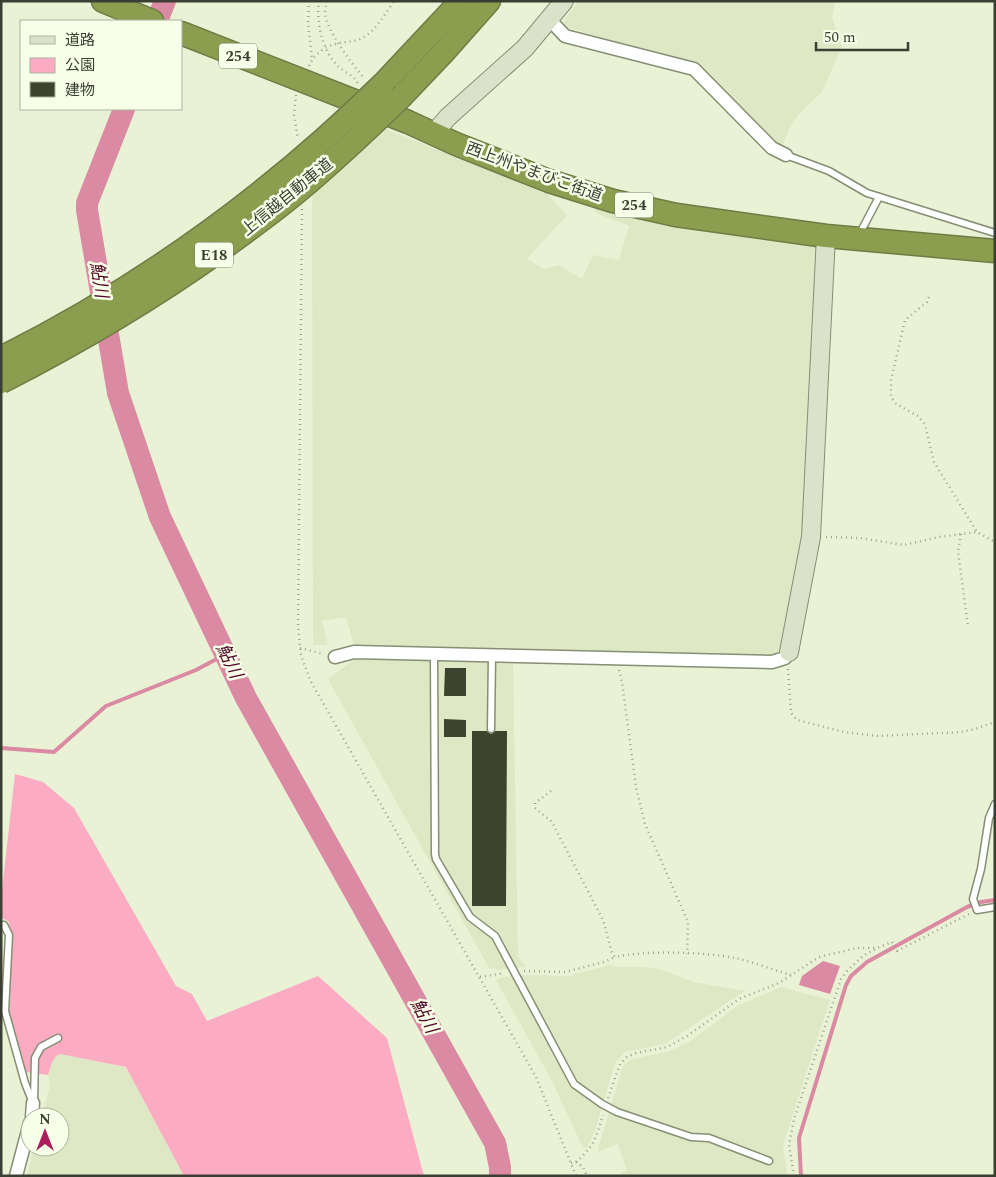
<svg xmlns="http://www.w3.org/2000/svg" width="996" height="1177" font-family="Spectral,'Noto Sans JP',serif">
	<rect width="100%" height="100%" fill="#eaf2d6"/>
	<!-- built -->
	<g fill="#dee8c5">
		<polygon points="579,1 835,1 832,17 842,47 822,92 798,115 789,129 783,145 777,143 701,66 566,27 564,20"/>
		<polygon points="381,127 547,194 567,215 527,259 543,269 559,265 582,279 593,255 619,260 629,226 596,213 590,204 812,243 819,249 804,545 782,648 771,658 354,646 346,617 322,621 328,645 313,645 312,190"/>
		<polygon points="355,659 513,661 518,956 526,967 497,970 489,968 328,679"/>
		<polygon points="610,965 618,967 641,967 659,969 694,982 745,991 665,1044 624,1052 615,1063 595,1131 587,1147 583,1148 552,1081 496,980 501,977 530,975 568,976"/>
		<polygon points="781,987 830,1000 783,1145 787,1176 622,1176 621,1172 627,1171 618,1144 597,1152 623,1066 632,1059 670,1051 689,1042 737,1006"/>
		<polygon points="60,1054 126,1067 184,1176 27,1176 34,1147 60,1147 60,1117 42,1117 50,1086 48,1075 54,1059 56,1055"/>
	</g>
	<!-- green -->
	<path fill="#fbacc3" d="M 15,774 L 43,782 L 74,808 L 176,986 L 192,994 L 207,1021 L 318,976 L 387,1038 L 424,1176 L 184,1176 L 126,1067 L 60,1054 C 52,1056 51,1068 48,1075 L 26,1072 L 9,1011 L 9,922 L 1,917 L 1,899 Z"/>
	<!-- water -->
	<polygon fill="#da8aa2" points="823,961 840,966 830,994 799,985 802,976"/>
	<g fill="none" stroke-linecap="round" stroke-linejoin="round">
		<!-- stream -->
		<g stroke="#da8aa2" stroke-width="4">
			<polyline points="1,748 54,752 106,706 196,670 226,654"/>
			<polyline points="801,1176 799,1138 846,985 851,976 867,962 967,907 981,902 995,900"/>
		</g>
		<!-- river -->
		<g stroke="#da8aa2" stroke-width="22">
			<polyline points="157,21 165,1"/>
			<polyline points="124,109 87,203 87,210 118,393 160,517 246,698 495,1143 500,1167 500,1176"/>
		</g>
	</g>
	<!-- building -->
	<g fill="#3d432c">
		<polygon points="445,668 466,668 466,696 444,696"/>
		<polygon points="444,719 466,720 466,737 444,737"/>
		<polygon points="472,731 487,731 491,734 495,731 507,731 506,906 472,906"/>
	</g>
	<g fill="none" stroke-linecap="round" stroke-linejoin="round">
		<!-- lane casing -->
		<g stroke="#868e74" stroke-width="9">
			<g id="lane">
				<polyline points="786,155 829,171 867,193 995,233"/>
				<polyline points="859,235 879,197"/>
				<polyline points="434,655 435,854 436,859 470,917 495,936 574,1084 602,1104 617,1112 691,1137 709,1138 769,1161"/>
				<polyline points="491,729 492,656"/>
				<polyline points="995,804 989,818 981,869 973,899 977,910 995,907"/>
				<polyline points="1,925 4,925 9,935 5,1011 25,1083 33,1103"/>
				<polyline points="34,1101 35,1058 41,1047 58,1038"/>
			</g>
		</g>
		<!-- street casing -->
		<g stroke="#868e74" stroke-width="15">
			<g id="street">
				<polyline points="550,20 565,36 694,69 772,148 786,155"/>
				<polyline points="335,657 354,652 772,662 785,658 789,652"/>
				<polyline points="32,1117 33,1103"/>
				<polyline points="16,1176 30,1123"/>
			</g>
		</g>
		<!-- secondary casing -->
		<g stroke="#868e74" stroke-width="20">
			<g id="secondary">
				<polyline points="434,133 448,117 525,48 564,1"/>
				<polyline points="789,652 811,537 826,236"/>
			</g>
		</g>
		<!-- highway casing -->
		<g stroke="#6f7c45" stroke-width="25">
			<g id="highway">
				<polyline points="103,1 152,21"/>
				<polyline points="181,33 408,122 456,144 549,181 613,201 676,215 826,236 995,251"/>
				<polyline points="383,84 461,1"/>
				<polyline points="403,95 442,54 489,1"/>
			</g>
		</g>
		<!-- path -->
		<g stroke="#9ea38f" stroke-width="2.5" stroke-dasharray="1 4" stroke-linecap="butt">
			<polyline points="309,1 308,23 312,58"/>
			<path d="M 319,1 C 316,22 322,49 336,64 C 342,72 356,75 358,85"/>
			<path d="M 327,1 C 326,5 325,9 325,13 C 327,32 351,62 363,77"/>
			<path d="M 309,66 C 312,59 315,56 321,51 C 337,38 353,46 367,35 C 377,28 387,11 394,1"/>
			<polyline points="296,95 294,115 298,139"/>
			<polyline points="302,209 298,626 301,655 310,680 536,1077 576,1176"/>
			<polyline points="929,297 927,302 905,320 891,380 891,397 896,404 918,416 925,425 934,462 977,532"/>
			<polyline points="961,534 958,551 968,627"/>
			<polyline points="826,537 860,538 904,545 939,537 977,532 995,542"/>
			<polyline points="300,648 324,654"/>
			<polyline points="788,669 791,713 797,720 844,732 878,736 961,732 975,729 995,722"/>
			<polyline points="619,670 622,682 636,787 645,824 688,922 687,954"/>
			<path d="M 551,791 L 535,803 L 535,808 L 552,822 L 554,826 L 603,920 L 612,953 L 615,957 C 646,950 705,952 735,958 C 754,962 773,970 791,975"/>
			<polyline points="524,971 565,972 604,962 615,957"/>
			<polyline points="480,977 504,973"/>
			<polyline points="608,1098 620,1064 627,1057 636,1053 667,1047 687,1036 739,999 779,983 819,957 857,948 877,948"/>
			<path d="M 576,1162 C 594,1146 596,1138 603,1115"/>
			<polyline points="571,1163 576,1162 583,1167 587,1176"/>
			<polyline points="794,1176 789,1145 794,1119 841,979 847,971 863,956 877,948 892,942 897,951 969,914"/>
		</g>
		<!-- lane -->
		<use href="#lane" stroke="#fff" stroke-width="6"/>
		<!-- street -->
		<use href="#street" stroke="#fff" stroke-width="12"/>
		<!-- secondary -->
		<use href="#secondary" stroke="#dce2ca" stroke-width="18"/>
		<!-- highway -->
		<use href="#highway" stroke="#8b9e4f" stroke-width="22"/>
		<!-- highway-bridge casing -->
		<g stroke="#6f7c45" stroke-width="25" stroke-linecap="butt">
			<g id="highway-bridge">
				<path d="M 1,358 C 143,287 270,195 383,84"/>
				<path d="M 1,382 C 77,343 149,301 219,251 C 245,232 272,213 297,192 C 334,161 369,128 403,95"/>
			</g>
		</g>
		<!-- highway-bridge -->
		<use href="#highway-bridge" stroke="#8b9e4f" stroke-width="22"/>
	</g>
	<g text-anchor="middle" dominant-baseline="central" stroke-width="5" stroke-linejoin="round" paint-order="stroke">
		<!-- shield labels -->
		<g fill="#f8ffe8" stroke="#747869" stroke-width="1">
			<rect x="219" y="43.5" width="38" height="25" rx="4"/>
			<rect x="615" y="192.5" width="38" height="25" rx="4"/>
			<rect x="195" y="242.5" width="38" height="25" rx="4"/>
		</g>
		<g font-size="15" font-weight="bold" fill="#3b3e33">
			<text x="238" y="56">254</text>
			<text x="634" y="205">254</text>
			<text x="214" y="255">E18</text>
		</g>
		<!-- street labels -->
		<g font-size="16" fill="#3b3e33" stroke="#f8ffe8">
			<text transform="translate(534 172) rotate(20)">西上州やまびこ街道</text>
			<text transform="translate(287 197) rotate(-39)">上信越自動車道</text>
		</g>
		<!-- water labels -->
		<g font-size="18" font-style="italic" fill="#510929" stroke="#f8ffe8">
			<text transform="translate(99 280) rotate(81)">鮎川</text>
			<text transform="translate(229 661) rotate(64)">鮎川</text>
			<text transform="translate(424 1016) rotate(61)">鮎川</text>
		</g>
	</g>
	<!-- border -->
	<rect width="996" height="1177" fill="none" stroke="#3b3e33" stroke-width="5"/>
	<!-- legend -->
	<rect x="20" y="20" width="162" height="90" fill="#f8ffe8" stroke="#acb2a0"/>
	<rect x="30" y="36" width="25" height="8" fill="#dce2ca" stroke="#acb2a0"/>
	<text x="65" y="45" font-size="15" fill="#3b3e33">道路</text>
	<rect x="30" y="58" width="25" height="15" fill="#fbacc3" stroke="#acb2a0"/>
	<text x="65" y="70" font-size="15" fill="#3b3e33">公園</text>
	<rect x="30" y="82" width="25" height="15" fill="#3d432c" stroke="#acb2a0"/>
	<text x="65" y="95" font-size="15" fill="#3b3e33">建物</text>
	<!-- north arrow -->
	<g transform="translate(45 1132)"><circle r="24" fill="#f8ffe8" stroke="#acb2a0"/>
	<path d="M0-4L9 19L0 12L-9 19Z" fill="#ab1e5c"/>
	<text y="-8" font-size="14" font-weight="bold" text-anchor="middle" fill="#3b3e33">N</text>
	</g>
	<!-- scale -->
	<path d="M816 42v8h92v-8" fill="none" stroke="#3b3e33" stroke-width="2.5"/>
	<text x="824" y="42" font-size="15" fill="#3b3e33" stroke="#f8ffe8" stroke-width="4" paint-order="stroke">50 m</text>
</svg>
